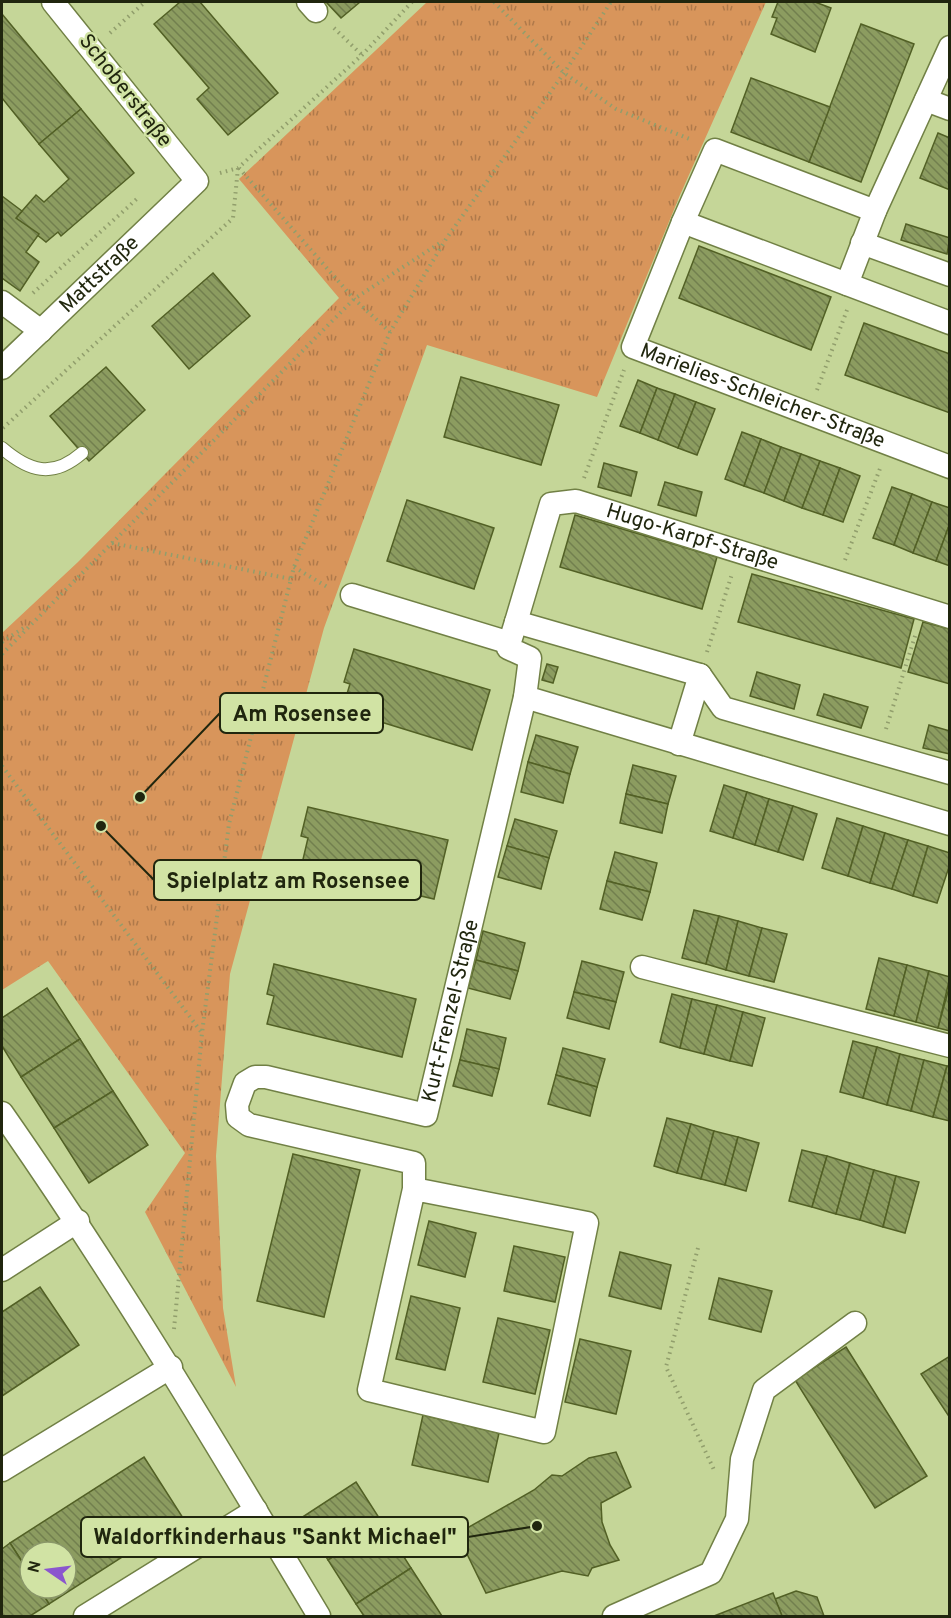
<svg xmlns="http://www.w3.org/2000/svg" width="951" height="1618" font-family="Overpass,sans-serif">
	<defs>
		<pattern id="park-tufts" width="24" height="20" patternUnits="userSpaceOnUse" patternTransform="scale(1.5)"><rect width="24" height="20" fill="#d8955b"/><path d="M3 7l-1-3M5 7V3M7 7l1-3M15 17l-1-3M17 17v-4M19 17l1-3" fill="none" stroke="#af794a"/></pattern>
		<pattern id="building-back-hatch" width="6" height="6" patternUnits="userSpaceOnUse" patternTransform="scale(1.5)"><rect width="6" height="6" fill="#8c9c60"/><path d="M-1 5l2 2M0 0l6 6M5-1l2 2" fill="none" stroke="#727f4e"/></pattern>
	</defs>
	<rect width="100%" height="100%" fill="#c5d698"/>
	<!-- park -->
	<polygon fill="url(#park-tufts)" points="427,2 766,2 680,195 597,397 427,345 324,628 230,974 216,1156 223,1308 236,1387 145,1212 185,1153 48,961 2,990 2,633 78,562 339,298 239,179"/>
	<!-- building -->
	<g fill="url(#building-back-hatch)" stroke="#526025" stroke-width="1.5">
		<polygon points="180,2 200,2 278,93 228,135 197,99 209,88 154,24"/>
		<polygon points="326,2 360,2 341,18"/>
		<polygon points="778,2 815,2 831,8 815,52 771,34 777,18 772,17"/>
		<polygon points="2,14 81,109 39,144 2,98"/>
		<polygon points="861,24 914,44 861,182 809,162"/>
		<polygon points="751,78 830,107 809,162 731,132"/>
		<polygon points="81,109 134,173 61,236 58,232 46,242 16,218 36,195 44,202 69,179 39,144"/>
		<polygon points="938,133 950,138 950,190 920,178"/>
		<polygon points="2,196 22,211 16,218 39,234 26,252 39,262 20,291 2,278"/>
		<polygon points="906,224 950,238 947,254 901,240"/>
		<polygon points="699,246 831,297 811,350 679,298"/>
		<polygon points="213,273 250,316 189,369 152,326"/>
		<polygon points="864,323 950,354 950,413 845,375"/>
		<polygon points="106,367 145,410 89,461 50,416"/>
		<polygon points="461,377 559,405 541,465 444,437"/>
		<polygon points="638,380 657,388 640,433 620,426"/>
		<polygon points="657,388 675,394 658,440 640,433"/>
		<polygon points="675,394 696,402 678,448 658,440"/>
		<polygon points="696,402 715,409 697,455 678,448"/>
		<polygon points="742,432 761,439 744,486 725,479"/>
		<polygon points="761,439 781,447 764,493 744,486"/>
		<polygon points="781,447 801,454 784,501 764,493"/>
		<polygon points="801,454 820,461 802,508 784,501"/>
		<polygon points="820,461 840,468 823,515 802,508"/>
		<polygon points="604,463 637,472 631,496 598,487"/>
		<polygon points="840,468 860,476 843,522 823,515"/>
		<polygon points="665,482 702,492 696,516 658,505"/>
		<polygon points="892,487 912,494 894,545 873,538"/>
		<polygon points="912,494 932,502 913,553 894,545"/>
		<polygon points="407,500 494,528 474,589 387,561"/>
		<polygon points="932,502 950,508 950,523 936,561 913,553"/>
		<polygon points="575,515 717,557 702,609 560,567"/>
		<polygon points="950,523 950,566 936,561"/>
		<polygon points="752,574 914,619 901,668 738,622"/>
		<polygon points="923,622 950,629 950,684 908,672"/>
		<polygon points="354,649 490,690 472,750 342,710 350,684 344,682"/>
		<polygon points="547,664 558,667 553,683 542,680"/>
		<polygon points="757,672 800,685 794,709 750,696"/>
		<polygon points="824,694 868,707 861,728 817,715"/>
		<polygon points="929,725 950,731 950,754 923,748"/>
		<polygon points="536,735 578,747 570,774 528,762"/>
		<polygon points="528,762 570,774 563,803 521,792"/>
		<polygon points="633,765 676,776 668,804 626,794"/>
		<polygon points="724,785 747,792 733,838 710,831"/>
		<polygon points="747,792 769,799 755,845 733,838"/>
		<polygon points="626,794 668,804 662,833 620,823"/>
		<polygon points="769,799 793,806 778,852 755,845"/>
		<polygon points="793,806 817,814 803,860 778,852"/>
		<polygon points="308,807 448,840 434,899 301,868 308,838 301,836"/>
		<polygon points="837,818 863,826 848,876 822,868"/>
		<polygon points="515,819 557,831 549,858 507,846"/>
		<polygon points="863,826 885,833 870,883 848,876"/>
		<polygon points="885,833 908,840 892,889 870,883"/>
		<polygon points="908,840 928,846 913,896 892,889"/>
		<polygon points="507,846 549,858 541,889 498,877"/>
		<polygon points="928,846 950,853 950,864 937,903 913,896"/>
		<polygon points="615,852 657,863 650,892 607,881"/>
		<polygon points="607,881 650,892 642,920 600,909"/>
		<polygon points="694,910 719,916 706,964 682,958"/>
		<polygon points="719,916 738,921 726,970 706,964"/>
		<polygon points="738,921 762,928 749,976 726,970"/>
		<polygon points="762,928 787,934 774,982 749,976"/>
		<polygon points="483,931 525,943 518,971 476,960"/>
		<polygon points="879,958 907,965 894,1016 866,1009"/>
		<polygon points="476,960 518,971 510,999 468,988"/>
		<polygon points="582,961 624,972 616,1002 574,992"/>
		<polygon points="274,964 416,999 402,1057 267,1024 274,996 267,994"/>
		<polygon points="907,965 929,971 916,1022 894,1016"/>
		<polygon points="929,971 950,977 938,1028 916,1022"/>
		<polygon points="950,984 950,1031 938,1028"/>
		<polygon points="47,988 80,1039 21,1077 2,1046 2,1018"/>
		<polygon points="574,992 616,1002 609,1029 567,1018"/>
		<polygon points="672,994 692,999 680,1048 660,1042"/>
		<polygon points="692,999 717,1005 704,1054 680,1048"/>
		<polygon points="717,1005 743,1012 730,1061 704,1054"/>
		<polygon points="743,1012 765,1018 752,1066 730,1061"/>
		<polygon points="467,1029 506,1038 499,1069 460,1060"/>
		<polygon points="80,1039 113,1091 54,1128 21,1077"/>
		<polygon points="853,1041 877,1047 863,1098 840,1092"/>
		<polygon points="877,1047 900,1054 887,1105 863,1098"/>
		<polygon points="563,1048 605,1059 597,1087 556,1075"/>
		<polygon points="900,1054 924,1060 911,1111 887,1105"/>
		<polygon points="460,1060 499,1069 492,1096 453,1086"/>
		<polygon points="924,1060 947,1066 933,1117 911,1111"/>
		<polygon points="947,1066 950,1067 950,1121 933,1117"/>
		<polygon points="556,1075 597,1087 590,1116 548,1104"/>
		<polygon points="113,1091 148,1145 89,1183 54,1128"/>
		<polygon points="667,1118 691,1124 677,1173 654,1166"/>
		<polygon points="691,1124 714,1131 701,1179 677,1173"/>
		<polygon points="714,1131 738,1137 725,1185 701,1179"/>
		<polygon points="738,1137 759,1143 746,1191 725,1185"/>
		<polygon points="802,1150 827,1156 812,1207 789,1201"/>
		<polygon points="293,1154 360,1170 324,1317 257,1301"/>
		<polygon points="827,1156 850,1163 836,1214 812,1207"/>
		<polygon points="850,1163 874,1170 860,1220 836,1214"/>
		<polygon points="874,1170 896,1176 883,1227 860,1220"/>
		<polygon points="896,1176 919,1182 905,1233 883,1227"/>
		<polygon points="429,1221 476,1233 465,1277 418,1265"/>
		<polygon points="514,1246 565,1257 555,1302 504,1291"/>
		<polygon points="620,1252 671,1265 661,1309 609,1296"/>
		<polygon points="719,1278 772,1291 761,1332 709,1319"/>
		<polygon points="40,1287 79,1345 2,1396 2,1312"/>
		<polygon points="411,1296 460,1308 445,1370 396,1359"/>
		<polygon points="498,1318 550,1330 535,1394 483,1382"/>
		<polygon points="580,1339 631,1351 616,1414 565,1402"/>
		<polygon points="846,1347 927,1476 875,1508 795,1380"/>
		<polygon points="950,1356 950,1418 921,1374"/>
		<polygon points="423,1415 499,1433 488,1482 412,1465"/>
		<polygon points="616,1452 631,1487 601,1503 602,1522 610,1545 619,1560 592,1568 588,1576 562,1571 486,1593 466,1552 462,1531 534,1490 552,1475 562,1476 589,1458"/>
		<polygon points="144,1457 183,1518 49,1604 39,1588 66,1588 66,1552 30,1552 30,1574 10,1543"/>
		<polygon points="356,1482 383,1524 328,1560 301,1518"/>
		<polygon points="383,1524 411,1568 356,1604 328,1560"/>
		<polygon points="10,1543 30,1574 30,1588 39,1588 49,1604 30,1616 2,1616 2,1549"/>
		<polygon points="411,1568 442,1616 364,1616 356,1604"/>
		<polygon points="796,1591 817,1597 824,1616 782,1616 775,1599"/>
		<polygon points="773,1593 782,1616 714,1616"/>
	</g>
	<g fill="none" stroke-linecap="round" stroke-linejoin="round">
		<!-- service casing -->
		<g stroke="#718045" stroke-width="14">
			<path id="service" d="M 2,448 C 29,471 52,479 82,453"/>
		</g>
		<!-- minor casing -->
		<g stroke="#718045" stroke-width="25">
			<g id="minor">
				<polyline points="308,2 316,11"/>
				<polyline points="926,100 950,109"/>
				<polyline points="875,211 715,150 683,222 950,323"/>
				<path id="s1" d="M 683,222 L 633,347 L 950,467"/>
				<polyline points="862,243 950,275"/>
				<polyline points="847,284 875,211 950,47"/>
				<polyline points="2,302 41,331"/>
				<path id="s2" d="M 2,368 L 197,181 L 53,2"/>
				<polyline points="352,595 510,643"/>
				<path id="s3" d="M 516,622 L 551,504 L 576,501 L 950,617"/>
				<polyline points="679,744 700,675"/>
				<polyline points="950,773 723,708 700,675 516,622 508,648 530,658 525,697 950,824"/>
				<polyline points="642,967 950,1046"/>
				<path d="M 2,1113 C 116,1276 217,1445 319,1616"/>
				<path id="s4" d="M 414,1189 L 587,1223 L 544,1432 L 369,1390 L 414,1189 L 414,1163 L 249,1125 L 238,1117 L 237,1105 L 245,1083 L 255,1077 L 266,1077 L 426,1115 L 525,697"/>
				<polyline points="2,1270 78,1221"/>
				<polyline points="2,1470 171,1367"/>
				<polyline points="85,1616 256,1510"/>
				<polyline points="614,1616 711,1573 737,1519 742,1459 764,1390 855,1323"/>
			</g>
		</g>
		<!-- path -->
		<g stroke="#919e6c" stroke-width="4" stroke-dasharray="1.5 4.5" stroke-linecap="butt">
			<polyline points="494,2 564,73 616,109 692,140"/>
			<polyline points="334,28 362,55"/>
			<polyline points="110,33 145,2"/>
			<polyline points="239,168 354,299 390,332"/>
			<polyline points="220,173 238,168 362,55 412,2"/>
			<polyline points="33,293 139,197"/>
			<polyline points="817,390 847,310"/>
			<polyline points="3,428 233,218 238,168"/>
			<polyline points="584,478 624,370"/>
			<polyline points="112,543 291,579"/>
			<polyline points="845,560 881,466"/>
			<polyline points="294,567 329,588"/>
			<polyline points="2,642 25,627"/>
			<polyline points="707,652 732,574"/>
			<polyline points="2,654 354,299 443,241"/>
			<polyline points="886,729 916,633"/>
			<polyline points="2,766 202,1033"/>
			<polyline points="698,1248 666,1367 715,1472"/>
			<polyline points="174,1329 202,1033 229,824 294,567 390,332 446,239 564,73 611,2"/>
		</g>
		<!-- service -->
		<use href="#service" stroke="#fff" stroke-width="12"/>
		<!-- minor -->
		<use href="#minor" stroke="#fff" stroke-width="22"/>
	</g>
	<g text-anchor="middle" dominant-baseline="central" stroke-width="5" stroke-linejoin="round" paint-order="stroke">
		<!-- street labels -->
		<g font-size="21" fill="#20260e" stroke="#d1e3a4">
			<text transform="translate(125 91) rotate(52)">Schoberstraße</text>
			<text stroke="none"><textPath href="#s2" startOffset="135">Mattstraße</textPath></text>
			<text stroke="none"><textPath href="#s1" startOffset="273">Marielies-Schleicher-Straße</textPath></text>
			<text stroke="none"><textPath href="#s3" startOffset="270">Hugo-Karpf-Straße</textPath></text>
			<text stroke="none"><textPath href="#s4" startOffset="1314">Kurt-Frenzel-Straße</textPath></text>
		</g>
	</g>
	<!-- callouts -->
	<path fill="none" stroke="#20260e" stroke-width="2" d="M140 797L220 713M101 826L154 880M537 1526L468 1537"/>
	<g fill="#20260e" stroke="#d1e3a4" stroke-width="2">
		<circle cx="140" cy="797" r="6"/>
		<circle cx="101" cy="826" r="6"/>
		<circle cx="537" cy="1526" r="6"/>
	</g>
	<g fill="#d1e3a4" stroke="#20260e" stroke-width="2">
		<rect x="220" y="693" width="163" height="40" rx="6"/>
		<rect x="154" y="860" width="267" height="40" rx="6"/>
		<rect x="81" y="1517" width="387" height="40" rx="6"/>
	</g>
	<g font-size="22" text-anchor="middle" font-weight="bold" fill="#20260e">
		<text x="302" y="721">Am Rosensee</text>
		<text x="288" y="888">Spielplatz am Rosensee</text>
		<text x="275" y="1544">Waldorfkinderhaus "Sankt Michael"</text>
	</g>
	<!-- border -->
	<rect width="951" height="1618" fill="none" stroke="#20260e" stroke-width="6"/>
	<!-- north arrow -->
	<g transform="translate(48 1570) rotate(284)"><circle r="28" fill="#d1e3a4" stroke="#8a9768" stroke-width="1.5"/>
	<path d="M0-4.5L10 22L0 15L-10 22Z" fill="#8b56ce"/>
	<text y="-9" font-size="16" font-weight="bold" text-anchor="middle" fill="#20260e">N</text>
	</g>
</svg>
